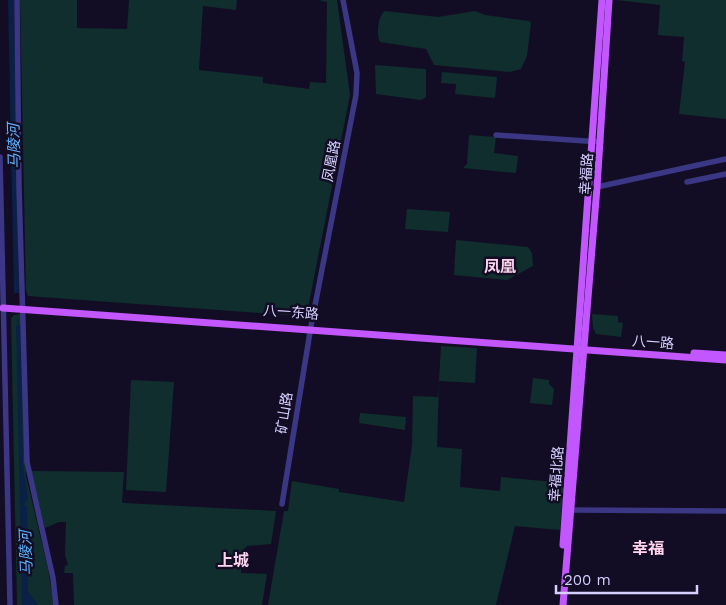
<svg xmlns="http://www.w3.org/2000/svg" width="726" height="605" font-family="'Work Sans','Noto Sans SC',sans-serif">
	<rect width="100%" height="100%" fill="#120d24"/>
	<!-- green -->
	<g fill="#102e2d">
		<polygon points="20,0 77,0 77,28 127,29 129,0 237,0 236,10 203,6 199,70 263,77 263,83 309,89 310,82 326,83 327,2 318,0 337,0 350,95 307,313 302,316 28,296 26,290"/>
		<polygon points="616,0 726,0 726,119 679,114 685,62 682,61 684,37 658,35 660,5"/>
		<path d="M 385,11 L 438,17 L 475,11 L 485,15 L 529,21 L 531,23 L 527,56 L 521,69 L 510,72 L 434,65 L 426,49 L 380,42 C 376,35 378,15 385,11 Z"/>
		<polygon points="375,65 426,69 426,97 421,100 376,94"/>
		<polygon points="442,72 497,77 495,98 455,94 456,84 441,83"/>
		<polygon points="469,135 496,137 494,153 518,156 516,173 463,168 467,164"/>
		<polygon points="407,209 450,212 448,232 405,229"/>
		<polygon points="456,240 528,247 532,253 533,266 507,280 454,275"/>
		<polygon points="20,314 22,323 26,476 48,569 54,605 17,605 11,318 14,315"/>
		<polygon points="592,314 618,316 618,322 623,323 621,337 596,334 593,328"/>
		<polygon points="441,346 477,348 475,383 439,381 437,447 462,449 460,487 500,491 501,477 564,483 560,530 515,526 496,605 268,605 284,511 288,511 292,481 339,489 339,492 404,502 412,445 413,396 438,397"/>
		<polygon points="533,378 549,380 549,384 554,389 552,405 530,403"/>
		<polygon points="131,380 174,382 166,492 126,490"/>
		<polygon points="360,413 406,417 405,430 359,423"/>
		<polygon points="31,471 124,472 122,502 124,503 276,511 271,544 247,546 241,552 241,573 267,574 262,605 74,605 73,573 64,573 65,566 68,565 65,555 66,522 59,522 45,528"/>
	</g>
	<!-- water -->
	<g fill="#0a2046">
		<polygon points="8,0 14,0 19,293 14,293"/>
		<polygon points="16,325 21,325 23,464 28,498 24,504 27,507 28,591 38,605 22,605"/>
	</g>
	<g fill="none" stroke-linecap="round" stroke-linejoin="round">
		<!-- stream -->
		<polyline stroke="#0a2046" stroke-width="1" points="18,320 18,325"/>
		<!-- minor -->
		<g stroke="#3b3784" stroke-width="5.5">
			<polyline points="17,0 19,187 27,462 53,578 56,605"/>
			<polyline points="496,135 601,142"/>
			<polyline points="0,157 10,605"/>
			<polyline points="687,182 726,174"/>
			<polyline points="597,187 726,159"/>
			<polyline points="282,504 311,326 356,95 357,73 343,0"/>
			<polyline points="571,510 726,511"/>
		</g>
		<!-- major -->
		<g stroke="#c257ff" stroke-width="7">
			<polyline points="3,308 726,360"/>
			<polyline points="694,353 726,355"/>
			<polyline points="563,545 602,0"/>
			<polyline points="563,605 597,187 609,0"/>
		</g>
	</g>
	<g text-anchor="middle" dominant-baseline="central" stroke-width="5" stroke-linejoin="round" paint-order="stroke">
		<!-- street labels -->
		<g font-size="14" fill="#d6d0ff" stroke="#120d24">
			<text transform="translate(331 161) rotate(-79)">凤凰路</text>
			<text transform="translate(586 174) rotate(-86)">幸福路</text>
			<text transform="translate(291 312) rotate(4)">八一东路</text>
			<text transform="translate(653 342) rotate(4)">八一路</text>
			<text transform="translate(284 413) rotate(-81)">矿山路</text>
			<text transform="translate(556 474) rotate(-86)">幸福北路</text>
		</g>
		<!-- water labels -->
		<g font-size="15" font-style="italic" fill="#5eb3ff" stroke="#120d24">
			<text transform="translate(14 146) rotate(-91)">马陵河</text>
			<text transform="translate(26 553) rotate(-92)">马陵河</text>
		</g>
		<!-- quarter labels -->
		<g font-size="16" font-weight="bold" fill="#ffd2ee" stroke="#120d24">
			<text x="500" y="266">凤凰</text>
			<text x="648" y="548">幸福</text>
			<text x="233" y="560">上城</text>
		</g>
	</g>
	<!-- scale -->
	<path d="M556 585v8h141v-8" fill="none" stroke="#d6d0ff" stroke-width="2.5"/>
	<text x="564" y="585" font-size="15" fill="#d6d0ff" stroke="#120d24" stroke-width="4" paint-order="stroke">200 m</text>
</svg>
